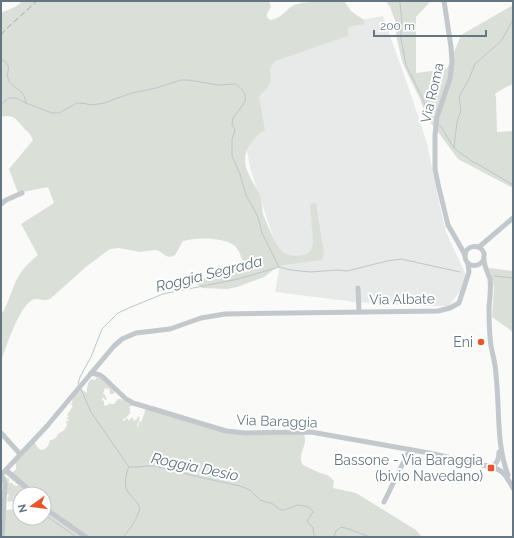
<svg xmlns="http://www.w3.org/2000/svg" width="514" height="538" font-family="Raleway,sans-serif">
	<rect width="100%" height="100%" fill="#fafaf8"/>
	<!-- built -->
	<polygon fill="#e8e9e9" points="383,16 408,86 427,143 438,197 446,232 466,275 462,289 449,306 423,306 355,302 275,292 281,260 251,171 242,127 258,53 302,31"/>
	<!-- green -->
	<g fill="#dadfd7">
		<path d="M 22,1 L 269,1 L 271,7 C 268,12 263,17 271,20 C 282,18 285,10 294,5 C 308,0 329,1 344,1 L 351,11 L 364,20 L 365,24 L 348,27 L 348,36 L 275,61 C 266,70 273,76 270,83 C 268,88 262,93 259,97 L 265,130 C 257,135 248,144 246,153 C 242,169 253,181 259,193 C 262,200 262,208 263,214 C 266,222 273,238 277,245 C 281,252 287,256 295,256 C 315,256 314,245 312,229 C 311,221 311,213 310,204 L 316,203 L 324,254 L 322,260 L 283,265 L 277,267 L 264,277 L 237,287 L 227,289 L 202,288 L 198,285 L 198,282 C 204,277 213,275 221,273 C 227,272 237,274 242,269 C 245,265 243,261 241,257 C 240,253 238,249 235,246 C 224,237 196,237 183,241 L 175,255 L 170,257 L 166,256 L 159,251 L 155,250 L 140,252 L 119,248 L 110,249 L 87,266 L 50,299 C 43,302 38,297 32,300 C 18,309 7,345 1,361 L 1,315 C 10,302 12,284 22,271 C 26,265 32,260 38,255 L 21,224 L 54,203 L 48,187 L 18,193 L 9,169 L 33,140 C 30,132 28,133 23,127 C 16,119 13,114 1,117 L 1,13 L 17,6 Z"/>
		<polygon points="386,1 431,1 416,17 416,73 447,69 461,35 513,5 513,84 506,87 495,94 496,98 497,132 513,131 513,188 458,159 438,132 435,129 426,116 420,99 406,70 402,61 396,35 396,23 390,7"/>
		<polygon points="489,268 513,271 513,332 492,317 494,288"/>
		<path d="M 97,377 L 102,378 L 115,392 L 113,394 L 110,394 L 109,388 L 108,388 L 107,390 L 106,388 L 105,388 L 103,393 L 105,395 L 107,399 L 105,400 L 104,398 L 102,398 L 102,400 L 104,401 L 104,405 L 106,406 L 109,404 L 114,404 L 118,399 L 121,399 L 126,402 L 128,404 L 130,403 L 132,405 L 130,407 L 129,407 L 130,409 L 130,413 L 125,419 L 123,418 L 123,421 L 128,418 L 128,421 L 132,417 L 134,421 L 137,419 L 138,416 L 140,418 L 137,425 L 138,428 L 139,422 L 142,421 C 142,417 145,414 145,410 L 153,406 L 213,425 L 238,431 L 302,431 C 303,433 305,436 305,438 C 306,447 297,456 303,465 L 320,473 L 327,475 L 330,477 L 334,481 L 333,488 L 356,493 L 416,530 L 422,537 L 3,537 L 5,511 L 7,510 L 15,509 L 16,511 L 17,515 L 20,514 L 20,518 L 44,518 L 44,494 L 20,494 L 20,500 L 16,501 L 14,503 L 11,501 L 9,502 L 7,500 L 9,495 L 7,494 L 7,478 L 9,478 L 9,483 L 13,483 L 13,485 L 16,486 L 18,486 L 17,482 L 11,472 L 13,472 C 17,469 17,467 15,463 L 33,443 L 35,443 L 38,448 L 41,450 L 45,449 L 48,446 L 50,440 C 54,440 56,438 58,434 L 64,430 L 67,425 L 66,421 L 69,421 L 69,420 L 66,418 L 69,417 L 67,415 L 73,406 L 70,404 L 72,403 L 73,396 L 81,389 L 87,393 L 87,387 L 88,385 L 88,383 L 91,379 L 95,380 Z"/>
	</g>
	<g fill="none" stroke-linecap="round" stroke-linejoin="round">
		<!-- stream -->
		<g stroke="#bbc7cb" stroke-width="1">
			<polyline points="399,1 400,3 402,21 401,28 401,39 406,65 422,97 428,114 431,119"/>
			<path d="M 1,59 C 15,67 4,71 9,81 C 12,87 19,88 23,94 C 25,96 25,100 26,103"/>
			<path d="M 1,104 L 9,98 L 16,98 L 26,103 L 52,113 L 59,113 L 77,103 L 81,103 L 92,105 L 104,103 L 132,93 L 156,88 L 181,80 L 189,80 L 218,85 L 236,84 C 242,89 247,93 245,102 L 233,118 L 232,124 L 235,130 L 232,139 L 232,156 L 240,174 L 246,195 L 258,217 L 262,233 L 279,267"/>
			<polyline points="440,125 454,148 463,155 467,157 471,161 476,163 513,185"/>
			<polyline points="454,148 457,122 461,110 459,98 462,91 469,79 475,64 502,40 513,19"/>
			<polyline points="494,276 513,278"/>
			<polyline points="78,384 80,377 91,357 102,329 118,313 131,307 163,294 238,279 279,267 291,270 310,272 337,270 347,271 387,261 401,259 460,272"/>
			<polyline points="81,389 91,412 129,467"/>
			<path d="M 130,467 C 138,468 146,465 155,466 L 203,478 L 240,486 L 250,490 L 260,500 L 273,504 L 275,506 L 281,510 L 284,510 L 298,505 L 305,506 L 310,508 L 313,512 L 307,521 L 313,528 L 314,535 L 317,537"/>
			<polyline points="5,473 18,484"/>
			<polyline points="27,491 30,494"/>
			<polyline points="44,513 48,517 76,537"/>
			<path d="M 123,537 C 131,528 137,519 140,508 C 136,500 133,499 128,492 C 124,486 125,475 129,467"/>
			<polyline points="334,537 336,531 341,527 349,529 370,537"/>
		</g>
		<!-- minor -->
		<g stroke="#c3c8cc" stroke-width="5">
			<polyline points="444,1 451,47 452,62 450,79 437,117 435,135 435,169 438,184 448,225 459,244 465,255"/>
			<polyline points="1,204 6,200 22,193"/>
			<polyline points="479,247 513,218"/>
			<path d="M 484,259 C 479,269 465,267 465,256 C 465,245 480,243 484,253 C 485,257 483,254 484,259 C 484,266 488,273 490,279 C 491,288 490,298 489,307 C 489,320 489,333 491,346 C 493,356 496,366 496,376 C 500,409 496,444 508,475"/>
			<polyline points="358,288 359,312"/>
			<path d="M 91,373 L 100,375 L 104,378 L 126,399 L 133,403 L 226,431 L 245,433 L 311,432 L 401,448 L 429,453 L 492,467 C 505,471 507,478 513,488"/>
			<polyline points="1,433 20,454"/>
			<path d="M 492,467 C 498,462 499,459 499,452"/>
			<polyline points="6,470 34,494"/>
			<polyline points="1,475 47,426 114,346 122,339 136,333 170,329 201,318 225,314 438,311 450,308 459,303 469,272 468,263"/>
			<polyline points="1,476 4,479 5,484 2,537"/>
			<polyline points="384,502 407,455 411,450"/>
			<polyline points="44,504 50,512 86,537"/>
		</g>
		<!-- rail -->
		<polyline stroke="#a2aab0" stroke-width="1" stroke-dasharray="6 3" stroke-linecap="butt" points="1,35 5,30 37,1"/>
	</g>
	<!-- markers -->
	<g fill="#e4572e" stroke="#fff" stroke-width="1.5">
		<circle cx="481" cy="342" r="4"/>
		<rect x="487" y="464" width="8" height="8" rx="2"/>
	</g>
	<g text-anchor="middle" dominant-baseline="central" stroke-width="4" stroke-linejoin="round" paint-order="stroke">
		<!-- street labels -->
		<g font-size="14" fill="#657683" stroke="#fff">
			<text transform="translate(432 93) rotate(-77)">Via Roma</text>
			<text transform="translate(402 299) rotate(-1)">Via Albate</text>
			<text transform="translate(277 421) rotate(2)">Via Baraggia</text>
		</g>
		<!-- poi labels -->
		<g font-size="14" fill="#657683" stroke="#fff" text-anchor="end">
			<text x="473" y="342">Eni</text>
			<text x="483" y="460">Bassone - Via Baraggia<tspan x="483" dy="16">(bivio Navedano)</tspan></text>
		</g>
		<!-- water labels -->
		<g font-size="15" font-style="italic" fill="#60757c" stroke="#fff">
			<text transform="translate(209 274) rotate(-14)">Roggia Segrada</text>
			<text transform="translate(195 467) rotate(12)">Roggia Desio</text>
		</g>
	</g>
	<!-- border -->
	<rect width="514" height="538" fill="none" stroke="#657683" stroke-width="4"/>
	<!-- north arrow -->
	<g transform="translate(32 506) rotate(256)"><circle r="19" fill="#ffffff" stroke="#c1c8cd"/>
	<path d="M0-3L7 15L0 10L-7 15Z" fill="#e4572e"/>
	<text y="-6" font-size="11" font-weight="bold" text-anchor="middle" fill="#657683">N</text>
	</g>
	<!-- scale -->
	<path d="M374 30v6h112v-6" fill="none" stroke="#657683" stroke-width="2"/>
	<text x="380" y="30" font-size="12" fill="#657683" stroke="#ffffff" stroke-width="3" paint-order="stroke">200 m</text>
</svg>
